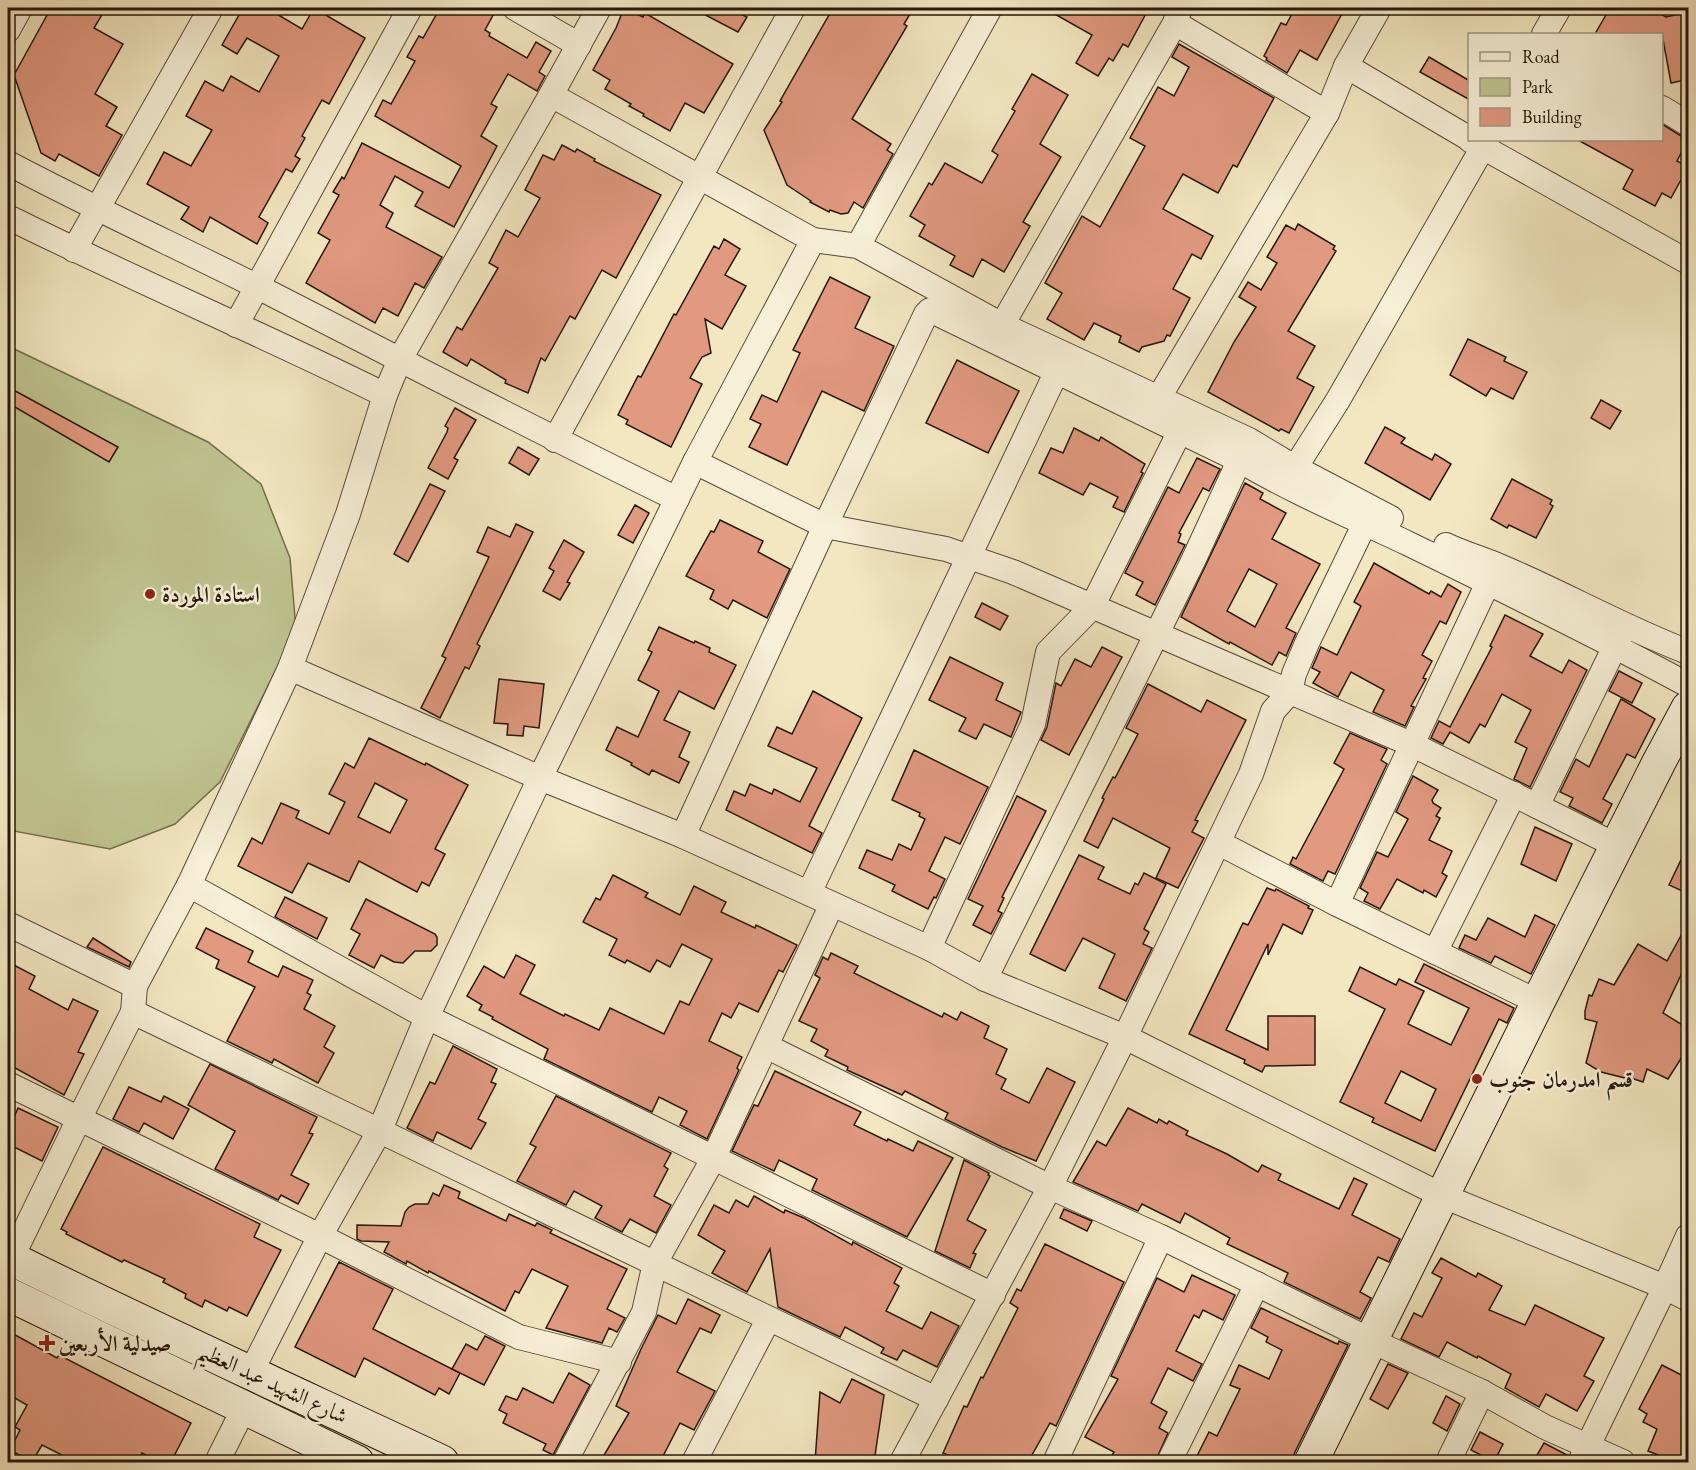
<svg xmlns="http://www.w3.org/2000/svg" width="1696" height="1470" font-family="'EB Garamond',Amiri,serif">
	<rect width="100%" height="100%" fill="#f3e7c1"/>
	<filter id="stains"><feTurbulence type="fractalNoise" baseFrequency=".00333" numOctaves="4"/><feColorMatrix values="0 0 0 0 .2 0 0 0 0 .09 0 0 0 0 .02 0 0 0 .5 -.17"/></filter>
	<radialGradient id="worn" r=".72"><stop offset=".6" stop-color="#630" stop-opacity="0"/><stop offset="1" stop-color="#630" stop-opacity=".3"/></radialGradient>
	<!-- green -->
	<polygon fill="#bfc490" stroke="#726e4e" stroke-width="1.5" points="8,346 208,442 261,484 290,558 296,630 220,782 175,824 110,849 8,830"/>
	<!-- building -->
	<g fill="#e19980" stroke="#26170c" stroke-width="1.5" fill-rule="evenodd">
		<polygon points="51,8 106,8 94,28 123,44 95,94 117,107 106,126 122,135 99,176 59,154 55,161 41,153 14,75"/>
		<polygon points="243,8 279,8 275,13 302,29 314,8 365,38 329,104 322,100 302,136 305,138 295,156 300,159 292,172 286,169 259,217 268,223 257,244 210,217 203,232 181,219 189,207 147,184 164,152 191,166 212,130 186,116 205,81 223,91 231,76 259,92 279,56 247,38 237,54 222,45"/>
		<polygon points="440,8 497,8 485,30 490,33 489,36 527,58 536,42 551,51 539,72 545,76 537,91 508,74 491,104 497,107 481,136 497,146 454,227 415,206 423,192 395,176 380,205 393,213 386,227 442,257 424,288 415,283 398,316 383,308 375,323 306,283 330,240 318,233 339,195 333,192 342,177 344,179 362,143 449,188 461,166 375,116 383,100 391,104 415,61 407,57 419,36 423,38"/>
		<polygon points="624,8 643,17 645,13 733,64 704,113 685,103 670,131 643,116 644,114 629,106 631,104 605,89 610,80 593,70 616,28"/>
		<polygon points="692,8 728,8 747,17 738,32"/>
		<polygon points="833,8 899,8 910,14 904,24 907,26 852,119 891,144 887,150 893,154 863,208 854,202 848,213 841,214 830,210 829,212 810,202 811,201 787,185 764,130 782,102 780,101"/>
		<polygon points="1044,8 1149,8 1128,47 1123,44 1113,61 1109,58 1098,76 1076,63 1092,35"/>
		<polygon points="1295,8 1345,8 1317,60 1300,50 1287,73 1266,60 1267,58 1264,56 1281,23 1286,25"/>
		<polygon points="1610,8 1650,8 1666,17 1689,12 1689,79 1671,83 1662,34 1595,34"/>
		<polygon points="1179,44 1274,98 1237,167 1233,165 1218,193 1183,174 1163,209 1213,236 1201,259 1192,254 1173,289 1190,298 1170,336 1167,335 1164,341 1142,347 1139,352 1119,342 1121,336 1094,323 1084,340 1047,319 1062,293 1045,283 1082,216 1100,227 1145,146 1130,138 1158,87 1174,96 1189,67 1172,57"/>
		<polygon points="1429,57 1470,81 1470,100 1420,72"/>
		<polygon points="1032,74 1068,95 1040,144 1061,157 1023,222 1030,226 1004,272 982,259 973,277 950,265 955,256 919,236 925,225 910,216 929,183 932,185 945,163 982,183 998,155 992,151 1015,111 1012,109"/>
		<polygon points="1662,124 1681,136 1689,138 1677,161 1688,167 1671,198 1662,193 1655,206 1623,189 1633,170 1578,140 1662,140"/>
		<polygon points="562,145 575,152 577,149 595,159 594,161 661,195 616,278 602,270 575,319 570,316 545,361 541,358 528,393 505,383 506,380 471,359 467,366 443,352 457,327 462,330 498,268 489,263 506,230 518,237 540,198 525,190 543,155 554,160"/>
		<polygon points="1298,224 1335,246 1333,249 1336,251 1288,331 1315,346 1297,378 1314,387 1289,433 1281,429 1279,431 1208,392 1234,342 1256,307 1239,297 1248,282 1261,290 1277,263 1267,257 1286,225 1295,230"/>
		<polygon points="724,239 740,249 725,275 746,286 722,329 705,319 711,353 702,357 690,378 702,384 671,447 626,424 628,420 618,415 638,376 641,377 674,314 676,315 714,246 719,249"/>
		<polygon points="830,277 870,297 855,328 894,346 864,411 822,391 787,465 749,447 761,424 750,419 762,395 777,402 800,353 793,350"/>
		<polygon points="1468,339 1506,357 1504,361 1527,372 1513,399 1491,388 1486,396 1450,375"/>
		<polygon points="957,360 1019,391 988,453 926,423"/>
		<polygon points="8,387 118,447 109,462 8,403"/>
		<polygon points="1601,400 1621,411 1610,429 1591,418"/>
		<polygon points="455,408 476,420 454,458 458,460 448,479 428,468 447,432 448,428 445,426"/>
		<polygon points="1385,427 1405,438 1401,443 1432,460 1435,454 1451,464 1430,500 1365,463"/>
		<polygon points="1074,428 1099,441 1101,437 1145,464 1141,472 1143,473 1124,512 1113,507 1118,497 1090,483 1083,495 1039,473 1051,448 1063,453"/>
		<polygon points="518,447 539,459 529,475 509,463"/>
		<polygon points="1197,458 1220,469 1209,491 1203,488 1179,533 1181,534 1178,542 1185,545 1155,605 1136,595 1143,582 1125,573 1168,487 1179,493"/>
		<polygon points="1512,479 1552,500 1550,504 1553,506 1536,538 1509,525 1507,528 1491,519"/>
		<path d="M 1245,483 L 1263,493 L 1260,499 L 1286,513 L 1272,539 L 1320,564 L 1286,628 L 1296,633 L 1286,656 L 1279,652 L 1272,665 L 1230,642 L 1229,644 L 1181,617 ZM 1249,569 L 1277,584 L 1255,627 L 1227,611 Z"/>
		<polygon points="430,484 445,491 408,562 394,554"/>
		<polygon points="635,505 649,513 633,543 618,535"/>
		<polygon points="720,520 763,541 758,552 790,569 767,618 733,600 728,609 710,599 714,590 686,576 711,531 714,532"/>
		<polygon points="516,524 533,532 477,644 480,646 469,669 465,667 440,718 421,708 446,658 442,656 489,557 477,552 488,527 510,537"/>
		<polygon points="564,540 584,552 567,582 570,583 560,600 543,591 554,571 549,568"/>
		<polygon points="1374,563 1429,594 1431,591 1441,597 1448,584 1461,592 1446,624 1440,621 1422,655 1432,661 1423,678 1426,679 1411,706 1414,707 1405,726 1373,712 1384,690 1351,672 1338,697 1313,683 1320,672 1312,668 1321,647 1337,655 1361,606 1354,602"/>
		<polygon points="982,603 1008,616 1000,630 975,617"/>
		<polygon points="1505,615 1543,634 1530,656 1562,673 1569,660 1587,670 1530,787 1514,779 1527,748 1515,742 1531,710 1502,694 1485,727 1480,724 1469,743 1450,732 1443,744 1431,738 1439,721 1450,727 1492,647 1490,646"/>
		<polygon points="659,627 694,643 695,641 710,648 709,652 736,665 714,709 679,691 664,720 690,732 679,757 689,762 679,783 652,770 649,775 631,765 632,763 606,750 617,727 638,737 659,691 638,680 652,652 648,650"/>
		<polygon points="1102,647 1122,657 1069,755 1041,740 1047,727 1056,683 1061,686 1075,659 1091,667"/>
		<polygon points="950,657 1003,683 996,700 1021,712 1011,737 984,724 976,739 959,731 966,718 929,700"/>
		<polygon points="1619,671 1642,683 1632,703 1609,691"/>
		<polygon points="499,679 544,684 539,728 524,726 523,736 507,735 508,724 494,723"/>
		<polygon points="1148,684 1201,712 1207,700 1246,720 1195,820 1198,821 1192,832 1204,838 1178,888 1156,878 1170,848 1113,818 1098,848 1084,841 1104,799 1102,798 1113,777 1115,778 1138,734 1126,728"/>
		<polygon points="813,691 862,718 809,826 822,833 812,853 726,810 734,791 745,796 750,784 772,794 774,789 800,802 817,768 768,746 777,727 792,734"/>
		<polygon points="1621,699 1655,719 1635,758 1627,754 1603,799 1612,804 1602,823 1569,806 1573,798 1560,792 1576,759 1589,767"/>
		<polygon points="1350,733 1387,749 1381,760 1387,764 1335,874 1328,871 1323,881 1290,864 1293,857 1296,859 1344,769 1334,763"/>
		<path d="M 369,738 L 425,765 L 426,763 L 468,785 L 435,849 L 445,854 L 429,886 L 422,882 L 417,892 L 359,861 L 349,882 L 308,863 L 292,893 L 238,866 L 252,838 L 262,844 L 281,803 L 299,811 L 296,818 L 329,834 L 345,802 L 329,794 L 345,763 L 354,768 ZM 375,783 L 407,800 L 390,833 L 358,817 Z"/>
		<polygon points="914,750 988,787 960,844 945,837 929,871 945,879 936,898 934,897 928,909 892,891 895,885 859,868 867,850 892,860 899,844 911,850 925,819 919,816 920,813 892,800"/>
		<polygon points="1413,776 1438,790 1432,800 1433,803 1441,808 1436,816 1440,818 1429,840 1452,851 1442,873 1447,876 1436,897 1424,890 1423,893 1397,879 1380,909 1364,901 1368,893 1360,888 1377,852 1388,857 1408,819 1396,812"/>
		<polygon points="1017,796 1046,811 1002,897 1004,898 998,911 1002,913 991,934 973,925 983,906 968,899"/>
		<polygon points="1535,827 1572,844 1556,881 1521,864"/>
		<polygon points="1689,843 1689,894 1669,885"/>
		<polygon points="1079,855 1104,867 1098,879 1130,894 1135,883 1138,885 1144,873 1166,884 1144,929 1149,932 1143,944 1152,948 1126,1001 1099,988 1115,954 1083,938 1065,971 1030,954"/>
		<polygon points="613,875 648,893 645,897 680,915 694,886 726,902 721,912 755,928 756,925 797,945 783,972 779,970 758,1012 739,1003 731,1018 722,1013 709,1041 742,1057 737,1068 739,1070 707,1139 680,1125 687,1111 659,1097 652,1112 544,1059 548,1049 492,1019 493,1017 479,1010 482,1005 467,996 484,966 504,978 516,955 535,965 520,994 564,1016 565,1014 599,1030 610,1008 664,1034 680,1001 689,1005 712,959 682,944 670,967 657,960 650,972 627,960 625,963 609,955 617,939 583,922 596,898 600,900"/>
		<polygon points="1267,888 1275,891 1276,889 1309,906 1308,908 1313,910 1302,934 1283,924 1268,955 1268,944 1226,1030 1268,1050 1268,1016 1315,1016 1315,1065 1265,1066 1262,1072 1244,1063 1245,1060 1189,1034 1243,923 1248,925"/>
		<polygon points="285,897 327,918 317,939 275,917"/>
		<polygon points="366,899 435,934 437,937 437,945 431,951 415,951 403,963 394,962 381,955 374,968 349,955 360,934 351,929"/>
		<polygon points="1535,915 1555,925 1531,974 1495,956 1491,963 1459,948 1465,935 1476,940 1488,918 1525,937"/>
		<polygon points="1689,921 1689,958 1663,1013 1689,1029 1689,1046 1668,1079 1647,1069 1643,1082 1625,1076 1625,1078 1601,1072 1586,1063 1597,1022 1585,1019 1585,1011 1589,995 1592,996 1599,979 1614,985 1638,944 1667,961"/>
		<polygon points="206,928 253,951 248,962 278,977 283,966 313,980 307,993 311,995 304,1009 335,1026 324,1047 334,1053 318,1083 274,1059 272,1063 227,1041 255,987 216,968 219,960 196,948"/>
		<polygon points="93,938 131,962 129,967 87,947"/>
		<polygon points="831,953 858,966 854,973 942,1017 944,1013 957,1020 961,1012 989,1026 984,1038 1007,1049 996,1074 1006,1079 1001,1089 1029,1103 1047,1068 1075,1082 1036,1161 1002,1147 945,1119 948,1113 905,1091 902,1095 847,1070 848,1067 825,1056 828,1050 811,1041 817,1029 799,1021 820,978 815,975 823,957 828,960"/>
		<polygon points="8,962 35,976 29,989 68,1010 73,999 98,1011 78,1052 84,1054 64,1095 8,1064"/>
		<path d="M 1424,964 L 1514,1008 L 1507,1023 L 1499,1019 L 1435,1151 L 1372,1122 L 1374,1118 L 1340,1102 L 1385,1009 L 1349,991 L 1360,967 L 1396,985 L 1399,979 L 1424,991 L 1408,1024 L 1451,1045 L 1469,1008 L 1415,982 ZM 1401,1071 L 1436,1089 L 1421,1121 L 1385,1103 Z"/>
		<polygon points="453,1046 497,1069 491,1082 496,1084 478,1119 486,1123 471,1149 437,1132 433,1141 407,1128 430,1082 435,1084"/>
		<polygon points="210,1064 317,1117 309,1133 313,1134 291,1175 309,1184 298,1204 281,1195 278,1200 215,1169 235,1131 188,1105"/>
		<polygon points="775,1071 861,1112 854,1125 887,1141 888,1139 913,1151 918,1141 953,1158 907,1237 812,1190 817,1179 779,1160 774,1171 732,1151 754,1105 758,1106"/>
		<polygon points="129,1087 161,1102 164,1096 189,1109 173,1139 144,1123 139,1132 113,1119"/>
		<polygon points="556,1096 671,1153 664,1166 668,1169 654,1196 671,1205 656,1233 630,1219 622,1232 595,1218 602,1206 574,1191 566,1205 517,1181 536,1147 530,1144"/>
		<polygon points="18,1108 58,1127 42,1161 8,1144 8,1131"/>
		<polygon points="1128,1108 1157,1123 1159,1119 1167,1124 1169,1121 1188,1131 1186,1135 1227,1154 1258,1172 1262,1165 1281,1174 1278,1180 1339,1209 1354,1178 1367,1184 1352,1215 1400,1239 1389,1262 1378,1257 1360,1292 1371,1298 1360,1319 1284,1282 1288,1273 1227,1244 1230,1238 1185,1213 1180,1223 1142,1204 1138,1211 1073,1182 1097,1141 1106,1146"/>
		<polygon points="103,1147 260,1224 254,1237 281,1250 247,1316 229,1307 227,1311 205,1300 202,1307 185,1298 186,1294 163,1282 165,1279 124,1260 122,1262 66,1234 67,1232 61,1229"/>
		<polygon points="964,1160 989,1173 988,1175 990,1176 967,1220 986,1230 973,1253 976,1254 970,1268 935,1251"/>
		<polygon points="444,1185 460,1192 458,1198 506,1221 509,1214 535,1226 537,1223 552,1230 550,1233 627,1269 607,1309 625,1318 617,1332 609,1328 602,1343 546,1328 568,1286 532,1269 519,1293 515,1291 505,1311 429,1271 428,1273 407,1261 406,1264 384,1252 389,1242 361,1241 357,1239 357,1225 401,1226 405,1212 409,1207 415,1204 428,1204 433,1193 439,1196"/>
		<polygon points="754,1196 784,1213 785,1210 804,1218 852,1245 853,1242 902,1268 894,1283 899,1286 886,1311 922,1329 931,1312 959,1326 937,1367 903,1350 897,1360 881,1353 884,1348 845,1327 840,1337 778,1307 770,1249 747,1292 712,1273 725,1251 698,1235 714,1205 729,1213 736,1200 748,1207"/>
		<polygon points="1064,1209 1092,1221 1087,1231 1060,1218"/>
		<polygon points="1045,1244 1124,1282 1056,1426 1050,1423 1028,1462 964,1462 943,1453 964,1406 967,1407 981,1377 983,1378 1018,1308 1010,1303 1017,1289 1021,1291"/>
		<polygon points="1441,1258 1476,1277 1478,1273 1502,1286 1489,1310 1525,1325 1535,1305 1604,1338 1584,1376 1594,1381 1577,1411 1546,1394 1539,1407 1505,1388 1511,1374 1478,1356 1477,1358 1447,1342 1439,1357 1401,1339 1414,1313 1422,1317 1442,1278 1432,1273"/>
		<polygon points="339,1262 393,1289 373,1329 460,1373 449,1394 439,1388 435,1395 364,1358 355,1377 295,1347"/>
		<polygon points="1192,1275 1235,1295 1223,1320 1203,1310 1199,1318 1194,1315 1176,1351 1202,1364 1193,1381 1168,1368 1151,1403 1167,1412 1159,1428 1168,1433 1155,1462 1108,1462 1114,1452 1085,1437 1118,1379 1111,1376 1157,1278 1184,1292"/>
		<polygon points="688,1299 720,1315 711,1333 700,1328 677,1372 715,1391 694,1430 680,1423 660,1462 600,1462 629,1413 616,1406 641,1349 658,1315 676,1324"/>
		<polygon points="1261,1308 1335,1343 1338,1344 1339,1341 1348,1345 1294,1454 1292,1462 1194,1462 1209,1432 1217,1436 1240,1389 1230,1385 1239,1365 1269,1379 1282,1350 1266,1342 1268,1337 1251,1328"/>
		<polygon points="8,1331 57,1358 59,1355 191,1423 171,1462 161,1462 142,1453 138,1462 76,1462 42,1445 32,1462 10,1450 20,1430 15,1427 27,1405 8,1394"/>
		<polygon points="485,1336 505,1346 484,1385 452,1369 466,1344 477,1350"/>
		<polygon points="1388,1364 1408,1373 1388,1409 1370,1399"/>
		<polygon points="1662,1365 1689,1379 1689,1462 1676,1462 1648,1451 1657,1429 1643,1422 1647,1414 1639,1409"/>
		<polygon points="569,1373 590,1385 553,1455 543,1450 546,1444 503,1423 507,1414 499,1410 506,1396 517,1400 523,1388 553,1403"/>
		<polygon points="852,1379 884,1395 874,1462 815,1462 820,1392 840,1403"/>
		<polygon points="1446,1396 1460,1404 1447,1431 1433,1423"/>
		<polygon points="1480,1432 1503,1444 1494,1462 1471,1450"/>
		<polygon points="1544,1443 1567,1455 1566,1462 1533,1462"/>
	</g>
	<g fill="none" stroke-linecap="round" stroke-linejoin="round">
		<!-- street casing -->
		<g stroke="#594b39" stroke-width="26">
			<g id="street">
				<polyline points="515,8 579,45"/>
				<polyline points="1175,23 1327,113"/>
				<polyline points="8,30 20,8"/>
				<polyline points="1544,34 1559,8"/>
				<polyline points="1346,66 1470,139"/>
				<polyline points="551,95 813,240 858,246 1002,325 1249,440 1294,467 1391,518"/>
				<polyline points="1662,108 1688,124"/>
				<polyline points="1470,140 1688,262"/>
				<path d="M 8,163 C 91,207 176,246 260,288 C 399,359 537,431 677,499"/>
				<path d="M 8,217 C 132,279 260,333 385,395 L 348,514 L 290,668 L 189,885 L 135,986 L 133,1012 L 79,1119 L 11,1259"/>
				<polyline points="813,240 695,462 540,778 683,836 929,948 985,979 1125,1037 1443,1196 1665,1287 1688,1299"/>
				<polyline points="858,246 990,8"/>
				<polyline points="74,250 211,8"/>
				<polyline points="236,325 410,8"/>
				<polyline points="1002,325 1175,23 1180,8"/>
				<polyline points="385,395 400,359 551,95 599,8"/>
				<polyline points="1158,399 1327,113 1346,66 1379,8"/>
				<polyline points="555,440 793,8"/>
				<polyline points="695,462 825,526 946,549 1013,572 1413,745 1537,806"/>
				<polyline points="1288,479 1338,400 1487,140"/>
				<path d="M 1446,545 C 1463,553 1480,558 1497,565 C 1562,592 1622,627 1688,652"/>
				<path d="M 683,836 L 825,526 L 926,314 L 930,310 L 1239,460 C 1293,492 1350,516 1407,543 C 1501,589 1596,635 1688,685"/>
				<polyline points="1219,843 1337,904 1538,1002"/>
				<polyline points="1617,846 1537,806 1622,632"/>
				<polyline points="189,885 427,1017 993,1295"/>
				<polyline points="809,893 1057,371"/>
				<polyline points="1337,904 1494,570"/>
				<polyline points="8,924 135,986"/>
				<polyline points="929,948 1033,724 1048,652 1092,607 1180,431"/>
				<polyline points="1435,952 1514,794"/>
				<polyline points="985,979 1193,561 1245,448"/>
				<path d="M 133,1012 C 402,1140 668,1272 936,1399"/>
				<polyline points="766,1046 1050,1187 1161,1237 1372,1341 1482,1392 1545,1427 1623,1462"/>
				<polyline points="8,1084 320,1236 519,1337 619,1362"/>
				<polyline points="251,1372 320,1236 380,1130 427,1017 540,778 290,668"/>
				<polyline points="217,1462 244,1408"/>
				<polyline points="565,1462 644,1312 655,1263 713,1159 832,904"/>
				<polyline points="694,1462 768,1320"/>
				<polyline points="902,1462 1050,1187 1125,1037 1251,774 1273,711 1290,692 1294,674 1307,643 1365,523"/>
				<polyline points="1055,1462 1161,1237"/>
				<polyline points="1169,1462 1257,1284"/>
				<polyline points="1448,1462 1482,1392"/>
				<polyline points="1580,1462 1665,1287 1688,1236"/>
			</g>
		</g>
		<!-- secondary casing -->
		<g stroke="#26170c" stroke-width="35">
			<g id="secondary">
				<path d="M 8,1257 C 151,1328 297,1394 442,1462"/>
				<polyline points="8,1294 357,1462"/>
				<polyline points="1311,1462 1538,1002 1659,762 1688,708"/>
			</g>
		</g>
		<!-- street -->
		<use href="#street" stroke="#f7efd7" stroke-width="24"/>
		<!-- secondary -->
		<use href="#secondary" stroke="#f7efd7" stroke-width="33"/>
	</g>
	<!-- markers -->
	<g fill="#8f2418" stroke="#f7efd7" stroke-width="2">
		<circle cx="150" cy="594" r="6"/>
		<circle cx="1477" cy="1079" r="6"/>
		<path d="M44 1334h6v6h6v6h-6v6h-6v-6h-6v-6h6z"/>
	</g>
	<g text-anchor="middle" dominant-baseline="central" stroke-width="5" stroke-linejoin="round" paint-order="stroke">
		<!-- poi labels -->
		<g font-size="22" font-weight="bold" fill="#26170c" stroke="#f7efd7" text-anchor="start">
			<text x="162" y="594">استادة الموردة</text>
			<text x="1489" y="1079">قسم امدرمان جنوب</text>
			<text x="59" y="1343">صيدلية الأربعين</text>
		</g>
		<!-- street labels -->
		<g font-size="22" fill="#26170c" stroke="#f7efd7">
			<text transform="translate(273 1383) rotate(25)">شارع الشهيد عبد العظيم</text>
		</g>
	</g>
	<!-- margin -->
	<rect width="1696" height="1470" fill="none" stroke="#f3e7c1" stroke-width="30"/>
	<rect x="9" y="9" width="1678" height="1452" fill="none" stroke="#26170c" stroke-width="3"/>
	<rect x="15" y="15" width="1666" height="1440" fill="none" stroke="#26170c" stroke-width="1.5"/>
	<!-- legend -->
	<rect x="1468" y="33" width="195" height="108" fill="#f7efd7" stroke="#a39986" stroke-width="1.5"/>
	<rect x="1480" y="52" width="30" height="9" fill="#f7efd7" stroke="#a39986" stroke-width="1.5"/>
	<text x="1522" y="63" font-size="18" fill="#26170c">Road</text>
	<rect x="1480" y="78" width="30" height="18" fill="#bfc490" stroke="#a39986" stroke-width="1.5"/>
	<text x="1522" y="93" font-size="18" fill="#26170c">Park</text>
	<rect x="1480" y="108" width="30" height="18" fill="#e19980" stroke="#a39986" stroke-width="1.5"/>
	<text x="1522" y="123" font-size="18" fill="#26170c">Building</text>
	<rect width="100%" height="100%" filter="url(#stains)"/>
	<rect width="100%" height="100%" fill="url(#worn)"/>
</svg>
